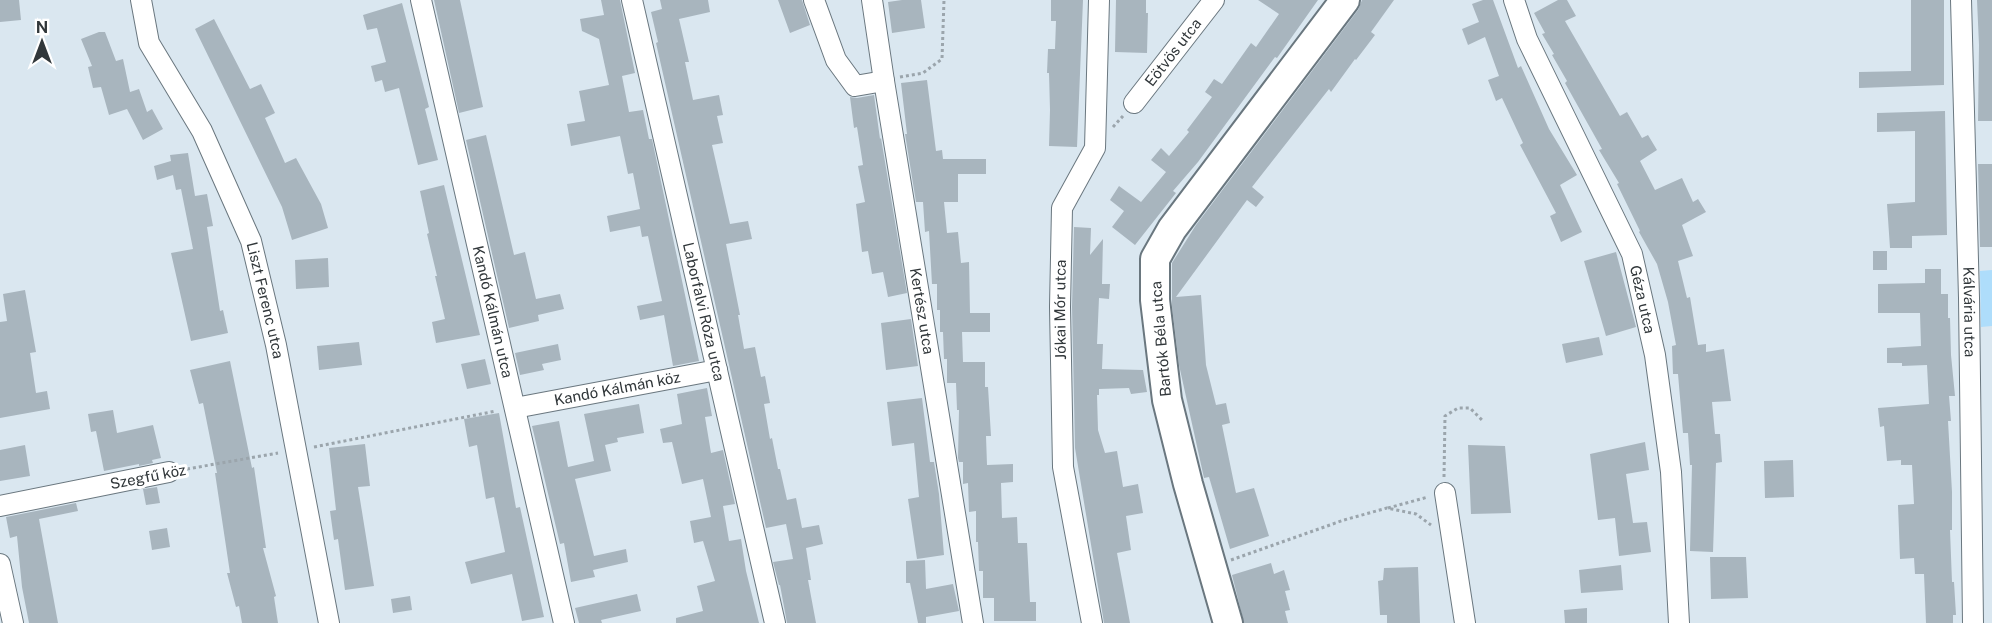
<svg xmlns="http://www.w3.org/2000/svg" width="1992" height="623" viewBox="0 0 1992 623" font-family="'Public Sans',sans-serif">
	<rect width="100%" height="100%" fill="#dae7f0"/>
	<path fill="#aeddfb" d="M1992 270V326L1981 327 1980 271Z"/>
	<path fill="#a8b5be" d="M0 0H19L21 20 0 22Z
		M434 0H460L483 107 459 113Z
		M601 0H620L635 73 622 76 629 112 643 110 649 139H652L699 361 673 366 664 315 640 320 637 306 662 301 648 236 642 237 640 226 610 232 607 216 640 209 633 173 628 174 620 136 571 146 567 124 585 121 579 91 609 85 599 39 582 31 580 19 604 15Z
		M660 0H708L710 12 679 19 689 62H685L693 100 719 95 723 115 717 116 723 143 712 145 730 224 748 221 752 239 726 244 740 315H738L744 349 755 347 761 377 765 376 770 403 764 404 770 439 772 438 778 469H780L787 500 796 498 802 528 819 525 823 544 806 548 811 580H808L816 623H787L780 585H779L773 562 793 559 786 524 766 528 656 43 658 42 651 12 662 9Z
		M778 0H802L810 25 790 33Z
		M902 0H921L925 28 892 33 888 2Z
		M1051 0H1083L1077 147 1049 146 1050 110 1049 73H1047L1048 49H1055L1056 21H1051Z
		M1116 0H1146V13H1148L1147 53 1115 52Z
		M1258 0H1318L1277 58 1275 57 1198 162 1173 191 1176 193 1135 245 1112 227 1124 211 1110 200 1119 186 1141 202 1166 172 1151 160 1161 148 1169 156 1189 132 1187 130 1212 97 1205 92 1214 79 1222 84 1251 43 1256 47 1279 14Z
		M1362 0H1394L1371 32 1375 35 1356 60 1355 59 1331 92 1329 89 1252 187 1264 197 1256 207 1247 200 1176 297 1201 295 1206 365 1216 405 1226 403 1230 423 1222 425 1236 493 1254 488 1269 536 1230 549 1209 477 1204 478 1179 365 1172 307V263L1196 225 1358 10Z
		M1483 0H1493L1518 68 1521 66 1549 129 1577 175 1560 185 1582 232 1561 242 1550 216 1556 213 1520 145 1523 143 1502 98 1496 101 1488 80 1499 76 1485 37 1468 45 1462 29 1479 22 1472 4Z
		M1558 0H1567L1576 16 1565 21 1620 116 1627 112 1642 138 1648 135 1657 150 1640 161 1655 190 1682 178 1693 202 1698 199 1706 212 1682 225 1693 256 1678 261 1687 298 1690 297 1698 345 1706 344V352L1724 349 1731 401 1712 402 1715 434H1720L1722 462 1716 463 1713 552 1690 551 1692 465H1690L1688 433H1683L1678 374H1673L1672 346 1676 345 1668 302 1657 264 1639 232 1640 231 1617 184 1619 183 1599 150 1602 149 1565 83 1567 81 1552 55 1554 54 1542 34 1545 33 1534 13Z
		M1911 0H1944V85L1859 88V72L1911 71Z
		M1977 0H1992V121H1978L1979 45Z
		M402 3 429 107 425 109 438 160 418 165 399 88 385 92 382 80 375 82 371 66 386 62 377 28 367 30 363 15Z
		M214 19 250 89 261 84 275 113 265 118 285 163 296 158 321 204 328 228 292 240 282 207 195 29Z
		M99 32H105L116 61 123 59 130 92 139 89 147 112 152 109 163 129 143 140 127 109 109 115 101 87 93 88 88 67 92 66 81 39Z
		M927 80 936 151 942 150 943 159H986V174H958V202H944L947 233 958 232 961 263 969 262 970 313H990V332H962L963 362H985V387H988L991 436H986L987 465 1013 464V482L1001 483 1002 518 1017 517 1018 543H1027L1030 602H1036V621H994V598H983V571H979L978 542H976V511L969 512 968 483 963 484V462H959L958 458 959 410H957L956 383H947V359H944L943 332H940V310H937V284H932L929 231 925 232 923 202H916L905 134H907L901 83Z
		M874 95 880 139 881 138 907 293 888 297 883 272 872 274 868 251 862 252 856 204 865 202 858 166 863 165 857 127 854 128 850 97 857 98Z
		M1945 111 1947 235 1912 236V248H1890L1887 204 1915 202V131L1877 132V113Z
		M486 135 514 255 525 252 536 299 560 294 564 309 538 315 539 321 509 328 466 140Z
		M188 153 195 196 207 194 213 226 207 227 220 311 223 310 228 333 191 341 171 253 193 249 181 189 176 190 173 175 157 180 154 166 171 161 170 155Z
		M1978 164H1992V247H1980Z
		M444 185 480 335 436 343 432 322 445 319 435 276H437L427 234 429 233 420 191Z
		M1074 227 1091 228 1090 255 1103 239 1102 284H1110L1109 299 1099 298 1097 344H1103L1102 369 1143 370 1147 392 1131 394 1129 388 1099 389V395H1097L1098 430 1105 453 1117 451 1123 487 1138 484 1143 513 1126 516 1131 550 1117 553 1130 623H1104L1075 448 1072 307Z
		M1873 251H1887V270H1873Z
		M1616 252 1636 327 1606 336 1584 261Z
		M328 258 329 287 296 289 295 260Z
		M1925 269H1941V294H1948V318H1950L1951 355 1955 396H1949L1951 421H1948L1952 492V530H1950L1952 582H1954L1956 615H1953V623H1926L1924 574H1915L1914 558 1900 559 1898 505 1914 504 1912 465H1901V460L1887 461 1884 426 1880 427 1878 408 1929 404 1927 365 1902 366V363H1887V348L1921 346 1920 313H1878V284L1925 283Z
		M25 290 36 352 30 353 36 393 47 391 50 409 0 418V322L7 321 3 294Z
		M911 319 918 366 886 370 881 323Z
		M1599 337 1603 355 1566 363 1562 344Z
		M359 342 362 365 319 370 317 346Z
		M558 344 561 360 542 364 544 370 520 375 515 353Z
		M485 359 491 384 467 389 461 364Z
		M230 361 252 468 254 467 266 548H263L276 596 274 597 278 623H242L239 606 236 607 227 573H230L215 473H217L203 403 199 404 190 370Z
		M707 388 712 416 705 417 711 453 723 450 735 504 723 506 729 541 741 539 746 571 759 623H676V618L703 611 697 586 715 581 703 541 694 543 690 521 711 517 703 479 682 484 672 442 663 443 660 429 682 424 677 394Z
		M922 398 930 462H934L939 494 944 555 917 559 908 499 919 497 914 443 892 446 887 402Z
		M639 404 644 433 617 438 618 442 605 445 611 471 575 479 594 556 626 549 628 562 593 570 595 577 571 582 564 543 560 544 532 426 559 421 568 467 594 461 584 414Z
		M113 410 117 433 153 425 161 458 152 460 153 463 139 466V464L104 471 96 431 91 432 88 414Z
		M499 413 516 508 520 507 544 617 522 621 512 574 471 584 465 562 505 552 494 497 486 499 477 445 469 447 464 419Z
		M1645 442 1649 470 1626 474 1633 523 1647 522 1651 552 1619 556 1615 518 1598 520 1590 454Z
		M365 444 370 486 358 487 374 586 345 590 338 539 334 540 330 511 336 510 329 448Z
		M25 445 30 476 0 481V450Z
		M1468 445 1505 446 1511 513 1471 514Z
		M1793 460 1794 497 1765 498 1764 461Z
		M157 487 160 503 146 505 143 489Z
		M76 503 78 511 39 519 58 623H29L22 587 17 536 10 538 6 517Z
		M167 528 170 547 152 550 149 531Z
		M1710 557H1746L1748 598 1711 599Z
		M925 560 926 589 953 584 959 611 926 617V623H918L910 583H906V561Z
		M1271 563 1274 574 1284 570 1290 590 1285 591 1290 610 1285 611 1288 623H1244L1232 575Z
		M1621 565 1623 590 1581 593 1579 570Z
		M1418 567 1420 623H1387V615H1380L1378 581 1383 580 1384 568Z
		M637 594 641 611 601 620 602 623H579L575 608Z
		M410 596 412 610 393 613 391 599Z
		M1587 608V623H1565L1564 610Z"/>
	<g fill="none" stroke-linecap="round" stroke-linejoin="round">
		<defs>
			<g id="street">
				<path id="s1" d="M141 0 149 43 202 131 251 241 276 345 329 623"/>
				<path id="s2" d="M421 0 564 623"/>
				<path id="s3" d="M632 0 775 623"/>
				<path d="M814 0 836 60 855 86 884 81"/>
				<path id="s4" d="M872 0 884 81 973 623"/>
				<path id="s5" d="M1514 0 1527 39 1632 254 1655 355 1671 472 1679 623"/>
				<path id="s6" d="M1961 0 1969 298 1973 623"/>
				<path id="s7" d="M1134 103 1214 0"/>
				<path id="s8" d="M515 408 717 370"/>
				<path d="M1445 493 1465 623"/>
				<path d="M0 506 169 472"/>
				<path d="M0 564 13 623"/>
				<path id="s9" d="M1092 623 1063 467 1060 307 1062 208 1095 148 1099 0"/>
			</g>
			<path id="secondary" d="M1228 623 1188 484 1167 400 1155 300V259L1172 229 1345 0"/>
		</defs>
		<use href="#street" stroke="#6a777f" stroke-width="22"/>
		<use href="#secondary" stroke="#6a777f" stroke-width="32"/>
		<path stroke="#9ba5ac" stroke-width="3" stroke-dasharray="3 3" stroke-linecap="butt" d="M900 77 923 73 942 59 944 0
			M1113 127 1123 116
			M314 447 496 411
			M187 469 278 453
			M1444 477 1445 416 1458 408H1470L1483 421
			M1388 508 1428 497
			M1231 560 1344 520 1387 508 1416 514 1431 525"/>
		<use href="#street" stroke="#fff" stroke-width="20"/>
		<use href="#secondary" stroke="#fff" stroke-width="28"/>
	</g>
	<g text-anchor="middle" stroke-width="6" stroke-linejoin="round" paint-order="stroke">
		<g font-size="15" fill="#31373a" stroke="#fff">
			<text dy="5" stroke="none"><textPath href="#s7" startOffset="64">Eötvös utca</textPath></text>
			<text dy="5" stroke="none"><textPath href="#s5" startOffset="327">Géza utca</textPath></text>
			<text dy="5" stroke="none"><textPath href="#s1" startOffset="328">Liszt Ferenc utca</textPath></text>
			<text dy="5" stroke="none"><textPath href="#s9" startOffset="316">Jókai Mór utca</textPath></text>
			<text dy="5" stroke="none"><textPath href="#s2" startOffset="320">Kandó Kálmán utca</textPath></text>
			<text dy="5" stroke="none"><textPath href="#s3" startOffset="320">Laborfalvi Róza utca</textPath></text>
			<text dy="5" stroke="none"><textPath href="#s6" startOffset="312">Kálvária utca</textPath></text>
			<text dy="5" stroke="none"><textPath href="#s4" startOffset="315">Kertész utca</textPath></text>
			<text transform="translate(1161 339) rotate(-95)" y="5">Bartók Béla utca</text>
			<text dy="5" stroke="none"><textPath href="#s8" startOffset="104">Kandó Kálmán köz</textPath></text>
			<text transform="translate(148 477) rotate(-11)" y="5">Szegfű köz</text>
		</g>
	</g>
	<g transform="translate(42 42)" stroke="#ffffff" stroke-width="4.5" paint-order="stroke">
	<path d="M0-4.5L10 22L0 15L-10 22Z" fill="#31373a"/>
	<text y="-9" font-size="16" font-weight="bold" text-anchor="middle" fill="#31373a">N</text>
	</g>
</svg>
